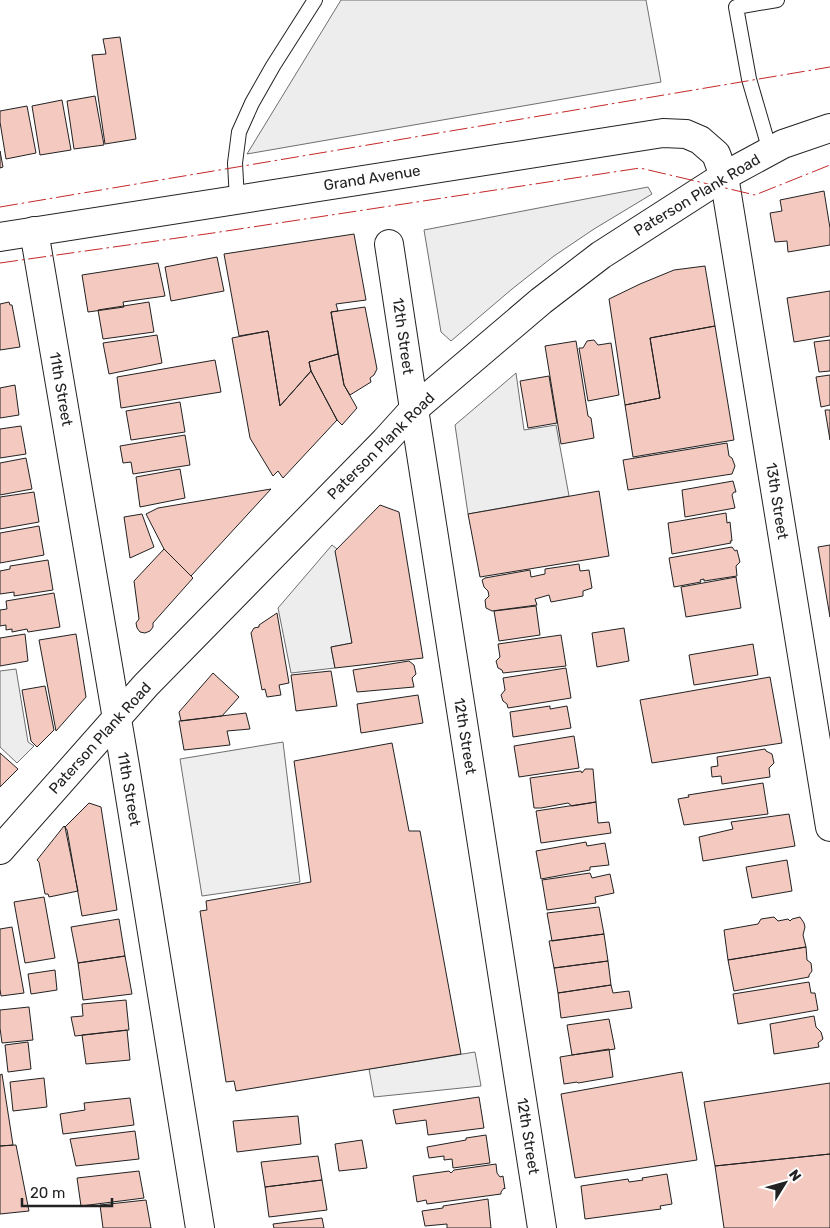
<svg xmlns="http://www.w3.org/2000/svg" width="830" height="1228" viewBox="0 0 830 1228" font-family="Rubik,sans-serif">
	<rect width="100%" height="100%" fill="#fff"/>
	<path fill="#eee" stroke="#6f6f6f" d="M283 742 300 882 202 896 180 759Z
		M475 1052 481 1086 374 1097 369 1069Z"/>
	<path fill="#ededed" stroke="#6f6f6f" d="M341 0H646L661 82 247 154Z
		M648 187 652 194 594 229 554 256 512 289 451 341 441 332 424 230Z
		M516 373 524 430 556 425 569 496 468 514 455 425Z
		M332 545 337 549 352 643 331 647 335 668 291 673 278 608Z
		M16 669 28 742 34 746 17 763 0 747V671Z"/>
	<path fill="#f3c9c0" stroke="#222" d="M120 37 136 139 105 144 92 55 106 54 103 39Z
		M95 96 104 145 74 149 67 101Z
		M62 100 71 150 40 155 32 106Z
		M27 106 36 153 6 159 0 122V111Z
		M0 151 3 167 0 168Z
		M824 191 830 228V245L788 252 787 241 775 242 770 213 782 211 780 200Z
		M354 234 366 300 336 304 338 311 331 312 338 354 309 362 311 371 280 406 268 331 239 336 224 254Z
		M217 257 224 291 171 301 165 267Z
		M158 263 165 296 123 302 124 307 88 312 82 275Z
		M705 266 715 326 650 338 660 398 625 405 609 299 640 284 674 270Z
		M830 291V336L794 342 787 298Z
		M9 302 10 305H12L20 347 0 350V304Z
		M149 302 154 332 103 339 98 310Z
		M365 307 377 369 374 375 370 378 371 382 350 395 344 385 331 312Z
		M715 326 734 440 633 457 625 405 660 398 650 338Z
		M268 331 280 406 311 371 337 420 283 478 278 471 273 476 250 438 232 338Z
		M157 335 162 363 109 374 103 343Z
		M594 340 598 345 611 343 619 395 588 401 579 348H583L587 341Z
		M830 340V371L819 372 814 342Z
		M576 341 588 416 591 418 594 438 561 444 545 346Z
		M338 354 344 385 357 408 342 425 337 420 311 371 309 362Z
		M215 360 221 392 121 408 117 377Z
		M830 375V405L821 407 816 377Z
		M549 376 557 423 528 428 520 381Z
		M15 385 19 415 0 418V388Z
		M180 402 185 432 131 440 126 411Z
		M825 410H830V440Z
		M21 426 26 454 0 458V429Z
		M185 435 190 465 133 474 131 462 123 463 120 446Z
		M727 443 729 456 732 458 735 466 732 474 628 490 623 460Z
		M26 458 32 489 0 495V463Z
		M180 469 185 498 140 507 136 477Z
		M733 481 736 492H734L732 495 735 508 685 517 682 490Z
		M271 489 191 576 164 549 146 514 158 508Z
		M599 491 609 556 480 577 468 514Z
		M34 492 39 522 0 529V497Z
		M380 505 399 512 423 658 335 668 331 647 352 643 335 551Z
		M726 513 727 523 730 522 732 541H730L731 543 672 554 668 523Z
		M142 514 154 547 130 558 124 517Z
		M39 526 44 555 0 563V533Z
		M830 545V617L818 547Z
		M732 547 735 551 737 550 740 562 736 566 737 576 704 581V579L700 580 701 582 674 587 669 558Z
		M164 549 193 578 153 623V627L150 631 145 633 140 632 137 628 136 623 139 619 134 581Z
		M48 560 53 590 14 596V592L0 594V571L10 569V566Z
		M579 564 580 571 589 570 592 588 583 591V596L551 602 549 595 535 599 537 605 492 611 486 608 485 600 489 596 488 591 484 587 482 580 485 578 530 570 531 577 545 574V569Z
		M736 577 741 608 686 617 681 587Z
		M54 593 60 627 28 632 27 629 12 632V629L6 630V625L0 626V610L7 609 6 601Z
		M536 606 540 635 499 641 494 611Z
		M277 613 289 683 279 685 281 695 267 697 265 689 262 690 251 633 254 628 259 627V625Z
		M624 628 629 661 597 667 592 633Z
		M25 634 28 661 0 666V638Z
		M76 634 86 697 56 731 39 640Z
		M561 635 566 666 503 673 502 670 498 668 496 661 500 657 498 644Z
		M753 644 758 675 694 685 689 655Z
		M409 661 414 665 416 674 412 678 414 687 357 692 353 670Z
		M566 668 571 698 508 708 507 704 503 701 501 695 505 690 503 678Z
		M331 671 337 706 296 711 291 675Z
		M213 673 239 697 222 716 181 721 179 712Z
		M770 677 782 743 652 763 640 700Z
		M45 686 54 730 37 747 31 741 22 690Z
		M418 695 423 723 361 733 357 704Z
		M550 706V709L567 706 571 728 513 737 510 712Z
		M246 713 250 729 227 731 230 745 184 750 179 721Z
		M574 736 579 768 519 777 514 746Z
		M392 743 409 831H420L461 1054 236 1091 234 1081 226 1082 200 911 207 910 206 901 311 882 294 761Z
		M765 749 766 751 772 754 774 763 769 768 770 777 722 784 721 776 712 777 711 767 718 766 717 757Z
		M0 753 18 769 0 787Z
		M585 769H593L596 802 572 806 568 803 541 808H534L530 778 581 771 582 773Z
		M763 783 768 814 684 825 678 799 689 797 688 795Z
		M596 802 598 823 609 822 611 833 541 843 536 811Z
		M89 803 101 807 117 910 82 916 67 830 65 827Z
		M789 814 795 846 703 861 699 837 733 829 731 822Z
		M64 826 65 827 78 891 49 897 48 894H45L39 862 37 860Z
		M586 842 587 846 605 843 609 865 590 867V870L541 879 536 851Z
		M787 860 792 891 752 898 746 867Z
		M590 873 592 878 610 874 614 893 595 897 596 903 547 910 542 880Z
		M44 897 55 958 25 963 14 902Z
		M599 907 604 934 552 941 547 913Z
		M774 917 778 921 788 919 790 921 792 919 800 917 804 923 805 927 803 935 806 947 728 960 724 930 758 924 761 919Z
		M119 919 125 956 78 963 71 927Z
		M12 927 24 993 1 996 0 989V929Z
		M604 934 608 961 554 968 549 941Z
		M806 947 807 960 811 963 812 971 809 975V977L734 991 728 960Z
		M125 956 132 994 83 1000 78 963Z
		M608 961 611 985 558 993 554 968Z
		M55 970 57 990 31 994 28 974Z
		M809 982 811 993H815L818 1010 738 1024 733 994Z
		M611 985 613 993 629 991 632 1008 561 1018 558 993Z
		M126 1000 129 1030 75 1036 71 1017 83 1016 82 1004Z
		M29 1007 33 1040 2 1043 0 1028V1010Z
		M814 1016 816 1027 821 1032 823 1039 818 1043 819 1047 774 1054 770 1024Z
		M609 1019 615 1049 572 1055 567 1025Z
		M127 1030 130 1060 86 1064 82 1035Z
		M28 1042 31 1069 8 1072 5 1045Z
		M609 1049 613 1077 578 1083 577 1082 564 1084 560 1057Z
		M682 1072 697 1160 575 1178 561 1094Z
		M2 1074 13 1145 0 1146V1075Z
		M44 1078 47 1107 13 1111 10 1082Z
		M830 1083V1154L715 1166 704 1102Z
		M479 1097 484 1128 428 1135 426 1120 396 1124 393 1110Z
		M130 1098 134 1125 63 1134 60 1114 85 1110 84 1103Z
		M298 1116 301 1144 237 1152 233 1121Z
		M135 1131 139 1159 76 1166 70 1139Z
		M486 1135 490 1163 453 1168 452 1159 444 1160V1156L429 1158 427 1147 466 1140V1138Z
		M362 1140 367 1168 339 1171 335 1144Z
		M16 1145 29 1211 0 1214V1146Z
		M830 1154V1228H724L715 1166Z
		M318 1156 322 1180 265 1187 261 1162Z
		M496 1164 497 1173 500 1177 503 1176 505 1189 504 1188 501 1192V1194L427 1204 426 1200 417 1202 413 1176 449 1171 451 1173 454 1170Z
		M139 1171 144 1198 81 1206 77 1178Z
		M667 1174 672 1204 660 1206 661 1209 585 1219 581 1186 628 1179 629 1182 643 1180 642 1178Z
		M322 1180 327 1210 269 1217 265 1187Z
		M488 1199 491 1228H447V1224L425 1226 422 1211 443 1208V1206Z
		M146 1200 151 1228H103L100 1205Z
		M322 1218 324 1228H274L273 1224Z"/>
	<g fill="none" stroke-linecap="round" stroke-linejoin="round">
		<defs>
			<path id="lane" d="M770 151 749 79 736 7 777 0
				M237 200 235 163 239 132 252 103 273 66 315 0"/>
			<path id="street" d="M724 176 830 827
				M34 231 125 766 200 1228
				M389 244 414 409 542 1228"/>
			<path id="secondary" d="M0 237 663 133 686 134 700 140 716 154 724 176
				M0 850 146 685 385 441 414 409 541 301 601 255 724 176 783 144 830 128"/>
		</defs>
		<use href="#lane" stroke="#222" stroke-width="16"/>
		<use href="#street" stroke="#222" stroke-width="30"/>
		<use href="#secondary" stroke="#222" stroke-width="30"/>
		<use href="#lane" stroke="#fff" stroke-width="14"/>
		<use href="#street" stroke="#fff" stroke-width="28"/>
		<use href="#secondary" stroke="#fff" stroke-width="28"/>
		<path stroke="#c62828" stroke-width="1" stroke-dasharray="18 4 2.5 4" stroke-linecap="butt" d="M0 207 830 67
			M0 263 213 233 640 168 755 195 830 165"/>
	</g>
	<g text-anchor="middle" stroke-width="4" stroke-linejoin="round" paint-order="stroke">
		<g font-size="15" fill="#222" stroke="#fff">
			<text transform="translate(372 178) rotate(-9)" y="5">Grand Avenue</text>
			<text transform="translate(697 195) rotate(-31)" y="5">Paterson Plank Road</text>
			<text transform="translate(403 336) rotate(82)" y="5">12th Street</text>
			<text transform="translate(61 389) rotate(80)" y="5">11th Street</text>
			<text transform="translate(381 446) rotate(-45)" y="5">Paterson Plank Road</text>
			<text transform="translate(777 501) rotate(81)" y="5">13th Street</text>
			<text transform="translate(465 736) rotate(81)" y="5">12th Street</text>
			<text transform="translate(100 738) rotate(-48)" y="5">Paterson Plank Road</text>
			<text transform="translate(129 789) rotate(80)" y="5">11th Street</text>
			<text transform="translate(528 1136) rotate(81)" y="5">12th Street</text>
		</g>
	</g>
	<g transform="translate(785 1183) rotate(53)" stroke="#ffffff" stroke-width="4" paint-order="stroke">
	<path d="M0-4L9 19L0 12L-9 19Z" fill="#222222"/>
	<text y="-8" font-size="14" font-weight="bold" text-anchor="middle" fill="#222222">N</text>
	</g>
	<path d="M22 1198v8h90v-8" fill="none" stroke="#222222" stroke-width="2.5"/>
	<text x="30" y="1198" font-size="15" fill="#222222" stroke="#ffffff" stroke-width="4" paint-order="stroke">20 m</text>
</svg>
